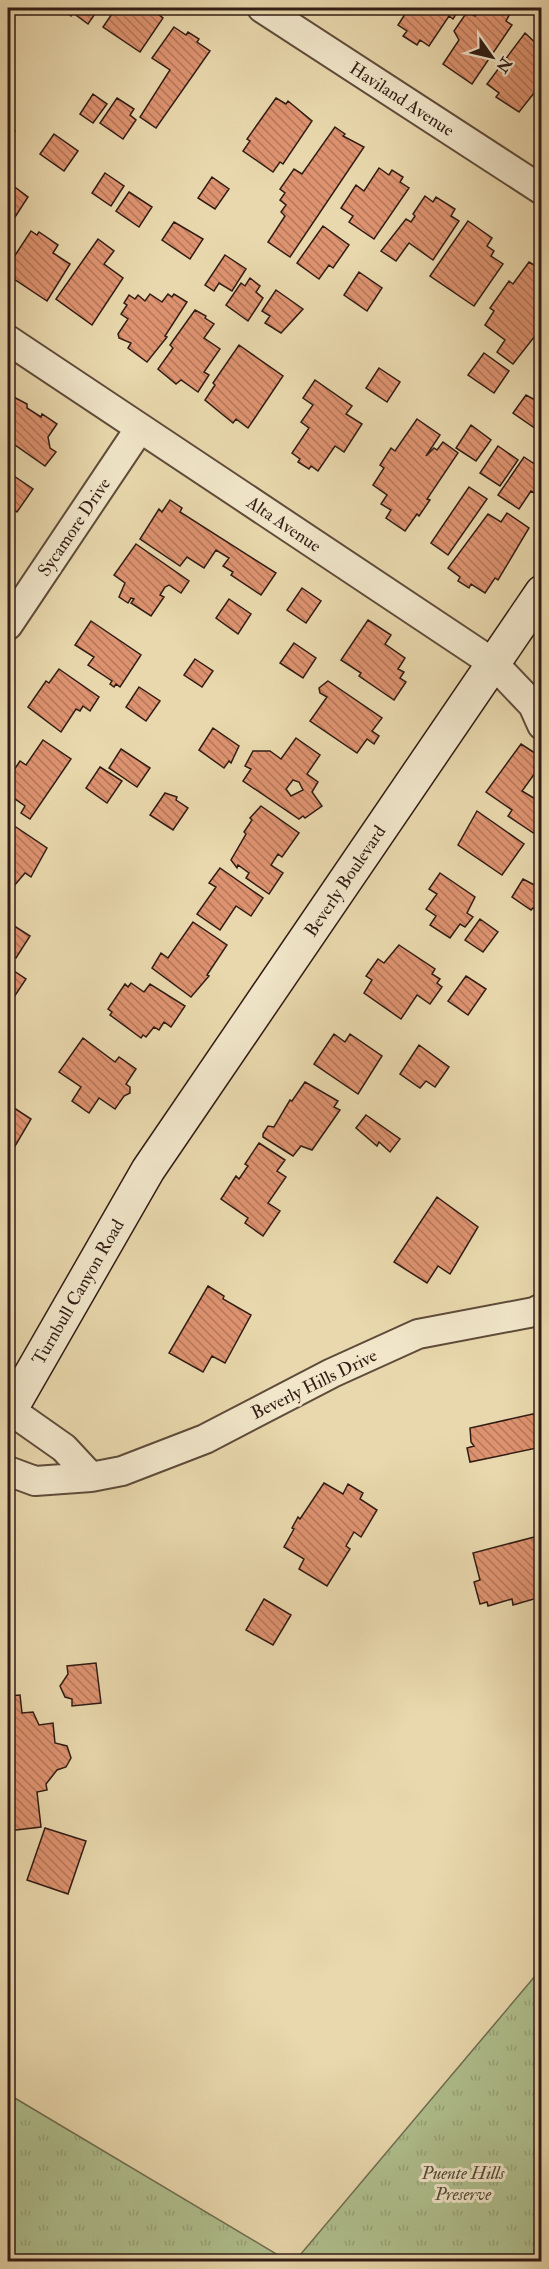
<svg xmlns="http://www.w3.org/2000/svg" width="549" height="2269" viewBox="0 0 549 2269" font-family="'IM FELL Double Pica',serif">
	<defs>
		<pattern id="grass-tufts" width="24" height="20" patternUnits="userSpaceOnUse" patternTransform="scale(1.5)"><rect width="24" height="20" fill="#b0c08f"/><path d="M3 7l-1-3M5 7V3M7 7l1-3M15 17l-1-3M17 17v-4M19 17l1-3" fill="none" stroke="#98a47a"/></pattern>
		<pattern id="building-back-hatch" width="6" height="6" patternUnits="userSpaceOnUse" patternTransform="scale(1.5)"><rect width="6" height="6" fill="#de9370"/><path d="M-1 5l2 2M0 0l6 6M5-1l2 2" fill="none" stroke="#b5775b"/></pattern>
	</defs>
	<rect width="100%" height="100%" fill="#e9d8ad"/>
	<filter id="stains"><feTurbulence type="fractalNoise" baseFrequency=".00333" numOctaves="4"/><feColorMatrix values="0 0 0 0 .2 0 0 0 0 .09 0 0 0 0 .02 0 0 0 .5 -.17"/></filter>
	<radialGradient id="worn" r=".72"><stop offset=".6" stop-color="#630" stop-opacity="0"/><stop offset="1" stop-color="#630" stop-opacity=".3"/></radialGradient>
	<path fill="url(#grass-tufts)" stroke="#706e52" stroke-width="1.5" d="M541 1969V2261H295Z
		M8 2094 288 2261H8Z"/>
	<path fill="url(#building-back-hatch)" stroke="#311c14" stroke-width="1.5" fill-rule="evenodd" d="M56 8H99L88 24 73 13 71 16 66 12 64 14Z
		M116 8H160L157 13 163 18 140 52 103 27Z
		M401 8H460L453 19 449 16 429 46 420 40 417 45 403 36 407 31 398 25 407 11Z
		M481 8H508L512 10 506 21 512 25 472 84 443 64 459 40 454 31 465 15 471 14 475 16Z
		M174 27 186 35 188 32 199 39 197 42 210 51 156 128 140 117 170 70 152 58Z
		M525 33 542 49V83L519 112 496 97 499 93 487 84Z
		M93 94 107 104 93 123 80 114Z
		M117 98 134 109 130 115 136 120 123 139 100 123Z
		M276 98 286 104 288 101 312 121 283 164 280 162 273 172 243 151 250 141 247 139Z
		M8 126 15 131 8 143Z
		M335 127 345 134 343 136 364 147 290 257 268 242 285 216 281 212 286 205 280 200 285 193 280 189 294 169 302 174Z
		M54 134 78 151 64 171 40 154Z
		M379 168 389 175 392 170 403 177 400 182 409 188 374 239 349 222 353 216 341 208 356 185 364 191Z
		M105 173 124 186 111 206 92 193Z
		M212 177 229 189 215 209 198 198Z
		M8 182 28 197 8 228Z
		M129 192 152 207 139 227 116 211Z
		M425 196 433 202 436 197 455 209 451 216 459 221 433 260 409 243 396 261 381 251 406 219 411 222 415 216 413 214Z
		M468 221 492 238 487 246 494 251 491 256 503 264 474 306 430 276Z
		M174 222 203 239 190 259 162 240Z
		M323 226 349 245 333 268 329 265 319 279 297 263Z
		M31 231 37 235 39 232 58 245 53 253 70 264 47 301 8 275V266Z
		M98 239 114 251 104 264 123 278 92 325 56 299Z
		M225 255 246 269 232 291 219 283 214 291 205 285Z
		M529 262 542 270V327L513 364 497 352 505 340 485 325 494 311 490 308 509 281 513 284Z
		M359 272 382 288 367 311 344 295Z
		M250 278 260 286 256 292 263 298 248 321 226 305 241 283 245 286Z
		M276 290 303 309 281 333 265 323 270 316 262 311Z
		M150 294 162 302 168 294 172 297 174 294 187 302 165 336 167 337 147 362 128 348 131 343 119 338 118 334 128 319 121 314 127 305 124 303 129 295 135 299 138 295 145 301Z
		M195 310 206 316 205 318 214 324 204 338 220 349 204 372 209 375 198 392 181 380 176 384 158 369 173 348 170 345Z
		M239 345 283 376 248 428 236 419 233 423 205 400 215 385 213 383Z
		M484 353 509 371 494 393 468 375Z
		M379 368 400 382 387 402 366 388Z
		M315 380 352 406 346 414 362 424 344 452 335 446 318 471 311 466 309 469 298 462 300 459 292 453 309 428 301 422 313 405 303 398Z
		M542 390V421L536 429 513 413 526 395 535 400Z
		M8 394 27 404V408L41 417 42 414 57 424 48 437 50 448 56 452 45 466 8 440Z
		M417 419 440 435 426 456 434 448 437 450 443 442 458 453 427 499 430 500 419 516 417 514 405 531 386 518 391 510 381 504 387 495 373 485 384 468 380 465 391 448 395 451Z
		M471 425 491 440 476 461 456 448Z
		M498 446 518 460 500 486 480 473Z
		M524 457 542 469 535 484 542 491 538 495 531 491 519 509 498 495Z
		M8 472 33 489 17 512 12 508 8 515Z
		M469 487 487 499 448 555 431 543Z
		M170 500 182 508 180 512 276 573 261 595 231 575 233 572 223 566 229 558 216 550 204 568 187 557 180 566 140 539 159 509 162 512Z
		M507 513 529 528 498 580 495 578 485 593 471 584 469 588 458 581 460 577 448 568 488 514 501 522Z
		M136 544 189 581 181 593 169 585 165 587 160 595 164 597 151 616 131 603 134 599 131 598 128 603 119 597 125 583 114 575Z
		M302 588 321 601 306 623 287 610Z
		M229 599 251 614 238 634 216 618Z
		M368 620 391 635 385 644 405 658 398 669 404 672 400 678 406 682 394 700 359 676 361 673 341 660Z
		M91 621 141 655 120 687 116 684 114 687 110 684 112 681 88 665 94 657 75 645Z
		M294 643 316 658 303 678 280 663Z
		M195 659 213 671 202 687 184 675Z
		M59 669 99 697 90 711 83 706 80 711 76 709 61 732 28 707 46 681 49 683Z
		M328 681 382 718 372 731 379 736 374 744 367 739 357 753 310 721 327 697 320 693 319 688Z
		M139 687 160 701 146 721 126 707Z
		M213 728 239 746 231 763 229 761 224 768 199 750Z
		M296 738 320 755 307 774 318 782 312 792 322 806 305 818 303 816 299 819 243 781 251 769 245 766 253 751H270L281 759ZM293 780 299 782 303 790 291 796 286 789Z
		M43 740 71 759 30 819 21 813 25 806 8 794V770L12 773 20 761 26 765Z
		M521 744 541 757 534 767 538 769 522 791 542 803V831L538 836 508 816 512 810 486 792Z
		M121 749 150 768 137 787 109 768Z
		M100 767 122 781 107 803 86 788Z
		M165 793 177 797 176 800 188 808 173 830 150 815Z
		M261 806 299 833 282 857 278 854 271 865 283 873 269 894 246 878 249 873 238 865 237 868 231 860 246 834 244 832 252 820 250 818Z
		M477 811 524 844 502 875 458 845Z
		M10 823 47 848 31 877 25 873 8 893V827Z
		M220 868 263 898 251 916 236 906 220 930 197 914 216 887 209 883Z
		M440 873 475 897 467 913 473 917 465 927 460 924 450 938 430 925 436 916 426 909 437 894 429 889Z
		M523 879 542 889V908L539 911 533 908 531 910 512 897Z
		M480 919 498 932 483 952 465 940Z
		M8 922 30 936 16 958 8 952Z
		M193 922 227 945 207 975 209 976 191 997 152 968 161 953 168 958Z
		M399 945 435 969 432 974 440 979 437 983 442 987 430 1004 417 995 401 1019 364 993 372 980 366 976 378 959 384 963Z
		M8 967 26 979 8 1006Z
		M466 976 486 989 468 1015 448 1001Z
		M131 983 144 992 150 984 185 1006 171 1027 164 1022 159 1030 154 1027 146 1037 143 1035 141 1038 110 1015 112 1012 108 1009 125 984 128 987Z
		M334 1034 345 1042 350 1034 382 1056 358 1094 314 1064Z
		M83 1038 115 1062 119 1057 136 1069 126 1084 130 1087V1093L124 1096 115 1109 99 1098 89 1113 72 1101 81 1087 59 1072Z
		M419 1045 449 1067 435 1087 426 1081 420 1088 400 1074Z
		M305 1082 338 1101 334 1107 340 1110 312 1150 301 1146 293 1156 263 1137V1134L268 1126 274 1127 290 1100 292 1101Z
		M8 1104 31 1119 8 1158Z
		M366 1115 400 1139 390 1152 379 1142 377 1146 356 1128Z
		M259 1143 285 1160 277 1171 286 1177 268 1203 280 1211 263 1236 245 1223 248 1218 221 1199 236 1176 239 1179 248 1166 245 1164Z
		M437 1197 478 1227 450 1274 438 1266 427 1283 394 1262Z
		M208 1286 224 1296 223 1299 251 1315 225 1363 212 1356 203 1372 169 1353Z
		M542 1412V1447L470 1462 467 1448 474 1446 471 1442 470 1428Z
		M324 1483 343 1494 348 1484 363 1493 360 1499 377 1510 361 1537 354 1532 346 1546 350 1549 327 1586 299 1569 304 1559 284 1547 294 1529 292 1528 298 1517 300 1519Z
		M542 1535 541 1597 513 1605 512 1599 488 1606 487 1602 480 1604 474 1582 480 1580 473 1553Z
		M264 1599 291 1615 273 1645 246 1630Z
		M96 1663 101 1703 72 1706V1699L65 1697 60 1686 68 1674 67 1666Z
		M20 1695 22 1713 33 1712 39 1725 53 1723 55 1743 67 1746 71 1758 66 1767 57 1770 46 1784 47 1790 37 1792 41 1827 8 1831V1696Z
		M45 1828 86 1841 68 1894 27 1880Z"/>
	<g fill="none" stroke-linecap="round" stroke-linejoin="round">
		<defs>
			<path id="street" d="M262 8 542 190
				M8 340 493 663 533 705 542 725
				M8 625 140 428
				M10 1410 64 1448 91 1477
				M8 1471 35 1481 91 1477 122 1471 205 1439 332 1373 418 1334 534 1312 542 1308"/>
			<path id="secondary" d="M8 1414 148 1170 542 592"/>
		</defs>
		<use href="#street" stroke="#5f4b3a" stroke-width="32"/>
		<use href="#secondary" stroke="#311c14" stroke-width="36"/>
		<use href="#street" stroke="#f1e6ca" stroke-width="28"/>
		<use href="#secondary" stroke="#f1e6ca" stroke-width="33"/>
	</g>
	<g text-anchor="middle" stroke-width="6" stroke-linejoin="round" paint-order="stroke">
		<g font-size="18" fill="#311c14" stroke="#f1e6ca">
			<text transform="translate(402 99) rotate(33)" y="6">Haviland Avenue</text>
			<text transform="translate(284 524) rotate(34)" y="6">Alta Avenue</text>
			<text transform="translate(74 527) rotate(-56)" y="6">Sycamore Drive</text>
			<text transform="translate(345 881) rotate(-56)" y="6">Beverly Boulevard</text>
			<text transform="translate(78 1292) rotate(-60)" y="6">Turnbull Canyon Road</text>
			<text transform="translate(314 1384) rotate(-26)" y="6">Beverly Hills Drive</text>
		</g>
		<g font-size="18" font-style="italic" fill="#574d39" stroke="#f1e6ca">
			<text x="463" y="2179">Puente Hills<tspan x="463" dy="21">Preserve</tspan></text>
		</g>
	</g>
	<rect width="549" height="2269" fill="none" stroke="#e9d8ad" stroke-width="30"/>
	<rect x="9" y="9" width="531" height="2251" fill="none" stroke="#311c14" stroke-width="3"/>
	<rect x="15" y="15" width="519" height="2239" fill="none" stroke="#311c14" stroke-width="1.5"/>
	<g transform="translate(492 57) rotate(124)" stroke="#f1e6ca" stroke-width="4.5" paint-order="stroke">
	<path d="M0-4.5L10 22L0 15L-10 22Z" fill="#311c14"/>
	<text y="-9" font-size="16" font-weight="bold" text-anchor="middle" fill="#311c14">N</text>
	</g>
	<rect width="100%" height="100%" filter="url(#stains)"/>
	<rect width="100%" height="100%" fill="url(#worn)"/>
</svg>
